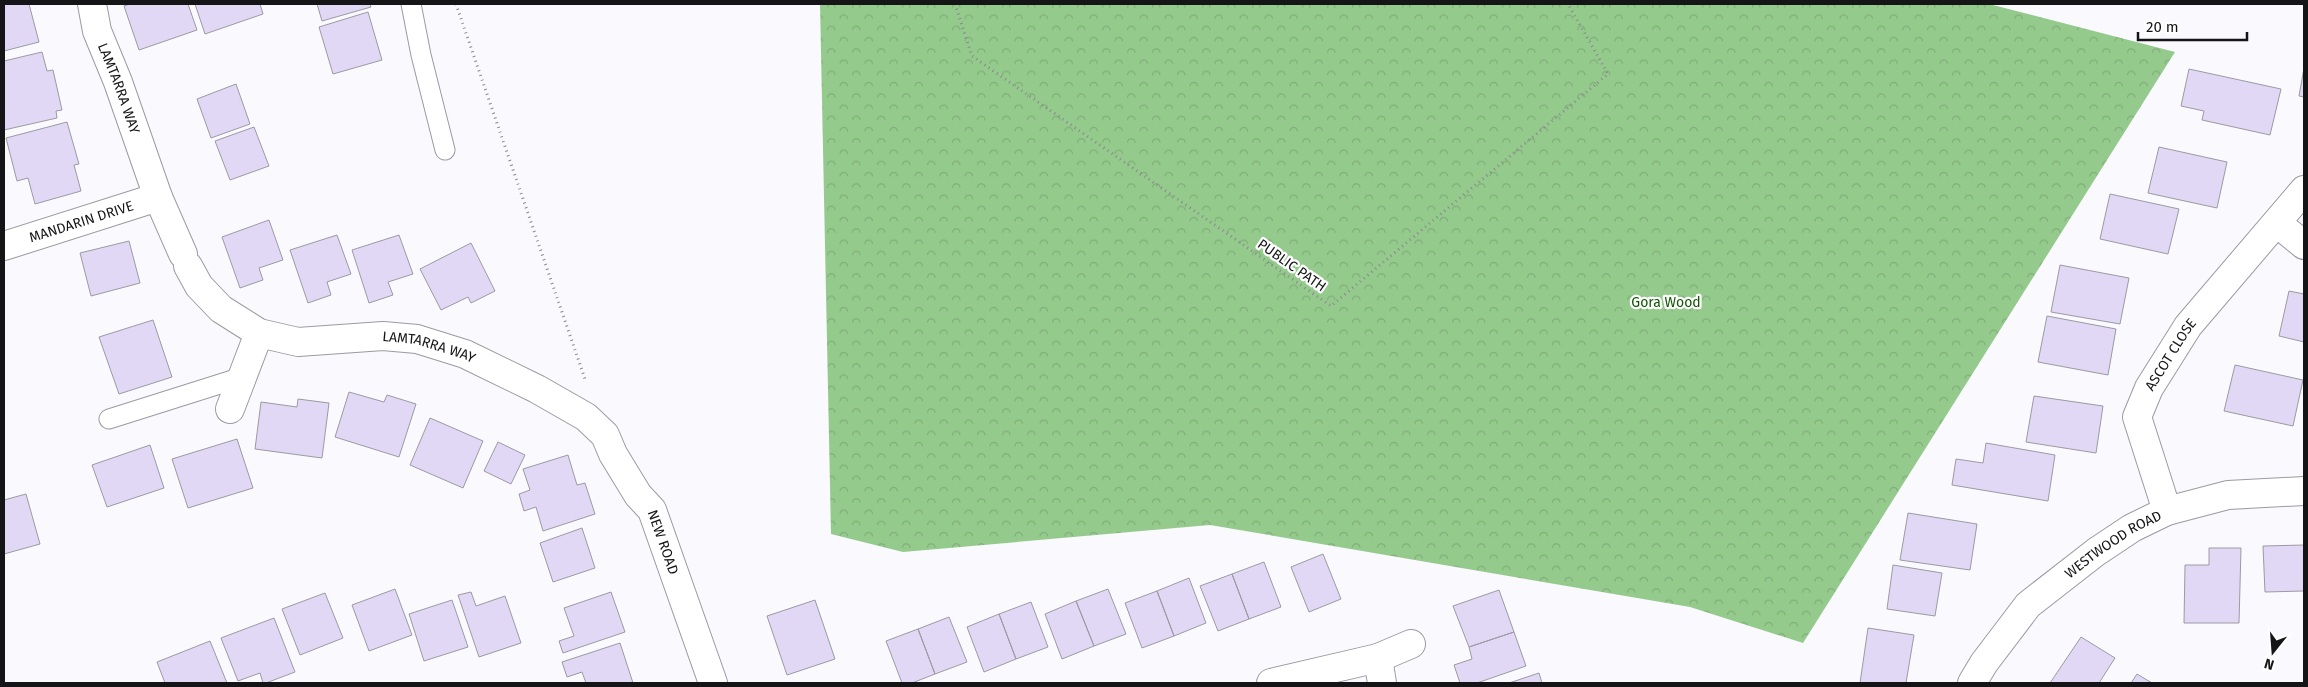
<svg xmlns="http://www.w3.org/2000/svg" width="2308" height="687" viewBox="0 0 2308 687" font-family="'Fira Sans',sans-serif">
	<defs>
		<pattern id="forest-crowns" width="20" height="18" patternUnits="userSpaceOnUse" patternTransform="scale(1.25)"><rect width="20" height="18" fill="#95ca8d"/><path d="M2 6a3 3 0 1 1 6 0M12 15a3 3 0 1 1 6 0" fill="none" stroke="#80ad79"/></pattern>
	</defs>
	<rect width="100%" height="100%" fill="#faf9fe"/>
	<path fill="url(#forest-crowns)" d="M820 4H1989L2175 52 1803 643 1690 607 1210 525 903 552 831 534Z"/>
	<path fill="#e0d8f5" stroke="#9c9aa2" d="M4 4H29L39 42 4 51Z
		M130 4H188L197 30 139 50 124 6Z
		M195 4H260L263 14 205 34Z
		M317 4H370L371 7 322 21Z
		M368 12 382 60 333 74 319 27Z
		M42 52 47 71 53 70 62 110 56 111 57 118 4 130V61Z
		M2304 68V97L2299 96Z
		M2189 69 2281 89 2270 135 2202 120 2204 111 2181 106Z
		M236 84 250 124 211 138 197 99Z
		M67 122 79 164 74 165 81 191 35 204 28 178 17 181 6 138Z
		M254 127 269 166 230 180 215 141Z
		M2159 147 2227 162 2217 208 2148 193Z
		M2110 194 2179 209 2168 254 2100 239Z
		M269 220 283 260 259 268 263 280 240 288 222 237Z
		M337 235 351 274 327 282 331 295 308 303 290 250Z
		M399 235 413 274 388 282 393 295 369 303 352 250Z
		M129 241 140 283 91 296 80 253Z
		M471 243 495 291 471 303 468 297 441 310 420 269Z
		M2060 265 2129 278 2120 324 2051 312Z
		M2289 291 2304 294V342L2279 336Z
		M2047 316 2116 329 2108 375 2038 362Z
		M153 320 172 377 119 394 99 337Z
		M2235 365 2303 380 2293 426 2224 411Z
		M349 392 384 402 387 395 416 404 399 457 335 437Z
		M2034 396 2103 406 2096 453 2026 442Z
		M298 399 329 403 322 458 255 449 261 402 297 407Z
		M430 418 483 441 463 488 410 465Z
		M237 439 253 488 188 508 172 459Z
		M498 442 525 455 511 484 484 471Z
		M1986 443 2055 455 2048 501 1952 485 1956 459 1983 463Z
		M150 445 164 488 107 507 92 465Z
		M568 455 577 485 585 483 595 514 543 531 536 507 524 511 519 494 530 490 523 469Z
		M26 494 40 544 4 554V500Z
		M1908 513 1977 524 1970 570 1900 560Z
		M582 528 595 568 553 582 540 543Z
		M2304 545V591L2265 592 2263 546Z
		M2209 548H2241L2239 623H2184L2185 565H2209Z
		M1323 554 1341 599 1309 612 1291 567Z
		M1264 562 1281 607 1249 619 1232 574Z
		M1893 565 1942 573 1935 616 1887 609Z
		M1232 574 1249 619 1218 631 1200 586Z
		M1189 578 1206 623 1174 636 1157 591Z
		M395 589 412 635 369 651 352 605Z
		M1108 589 1126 634 1094 646 1076 601Z
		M1499 590 1514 632 1469 647 1453 606Z
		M1157 591 1174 636 1142 648 1125 603Z
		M471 592 476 606 505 596 521 643 479 657 458 595Z
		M611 592 625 632 563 653 559 641 574 636 564 608Z
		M325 593 343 638 300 655 282 609Z
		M452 600 468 647 424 661 409 614Z
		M815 600 835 659 787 675 767 616Z
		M1076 601 1094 646 1062 659 1045 614Z
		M1031 602 1048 647 1016 659 999 614Z
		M999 614 1016 659 984 672 967 627Z
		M949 617 967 662 935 674 918 629Z
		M274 618 295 672 266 683H263L260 673 238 681 221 638Z
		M1868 628 1914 635 1906 683H1860Z
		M918 629 935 674 912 683H902L886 641Z
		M1514 632 1526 666 1477 683H1460L1454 665 1472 659 1469 647Z
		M2081 637 2115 658 2099 683H2050Z
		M210 641 227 683H165L157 662Z
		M620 643 633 683H586L582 672 567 677 562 662Z
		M1539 673 1542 683H1509Z
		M2137 674 2152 683H2131Z"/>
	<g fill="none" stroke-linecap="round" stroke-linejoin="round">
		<defs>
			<path id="service" d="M411 4 421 55 445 150
				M109 419 242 377"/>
			<g id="minor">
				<path id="s1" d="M92 4 97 31 118 82 158 197 183 254"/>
				<path d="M2277 223 2304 245"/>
				<path id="s2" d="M4 246 158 197"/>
				<path id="s3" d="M188 266 199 286 221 309 259 333 298 342 383 336 417 339 465 354 537 389 586 417 605 435 613 454 638 495 652 510 713 683"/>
				<path d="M230 409 259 333"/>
				<path id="s4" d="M2167 511 2137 417 2149 388 2188 326 2304 190"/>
				<path d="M1378 658 1411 644"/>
				<path d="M1271 683 1378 658 1382 683"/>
				<path id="s5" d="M1972 683 1984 663 2028 605 2096 552 2132 528 2167 511 2228 495 2304 491"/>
			</g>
		</defs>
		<use href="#service" stroke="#9c9aa2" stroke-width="21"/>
		<use href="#minor" stroke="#9c9aa2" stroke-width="30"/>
		<path stroke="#8a898d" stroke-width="3" stroke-dasharray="1 4" stroke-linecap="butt" d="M456 4 585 379
			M955 4 972 56 1331 306 1608 74 1568 4
			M1934 4H1943"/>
		<use href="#service" stroke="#fff" stroke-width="19"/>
		<use href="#minor" stroke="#fff" stroke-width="28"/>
	</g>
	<g text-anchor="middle" stroke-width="4.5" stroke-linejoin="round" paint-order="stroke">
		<g font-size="14" fill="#151417" stroke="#fff">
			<text dy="5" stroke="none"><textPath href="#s1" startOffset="89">LAMTARRA WAY</textPath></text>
			<text dy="5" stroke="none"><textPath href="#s2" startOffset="81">MANDARIN DRIVE</textPath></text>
			<text transform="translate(1292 265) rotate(35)" y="5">PUBLIC PATH</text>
			<text dy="5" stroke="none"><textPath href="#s3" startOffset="272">LAMTARRA WAY</textPath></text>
			<text dy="5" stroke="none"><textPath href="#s4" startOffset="170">ASCOT CLOSE</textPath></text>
			<text dy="5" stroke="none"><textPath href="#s3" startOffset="595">NEW ROAD</textPath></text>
			<text dy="5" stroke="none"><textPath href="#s5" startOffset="201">WESTWOOD ROAD</textPath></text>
		</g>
		<g font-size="14" fill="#0f5700" stroke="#fff">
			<text x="1666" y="307">Gora Wood</text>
		</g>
	</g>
	<rect width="2308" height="687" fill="none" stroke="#151417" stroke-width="10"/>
	<g transform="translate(2273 652) rotate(197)" stroke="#ffffff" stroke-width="4" paint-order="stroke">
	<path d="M0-4L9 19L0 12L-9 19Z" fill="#151417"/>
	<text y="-8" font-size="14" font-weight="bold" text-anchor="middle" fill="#151417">N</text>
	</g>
	<path d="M2138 32v8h109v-8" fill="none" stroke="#151417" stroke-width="2.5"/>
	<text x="2146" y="32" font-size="15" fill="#151417" stroke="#ffffff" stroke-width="4" paint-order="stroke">20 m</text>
</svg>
